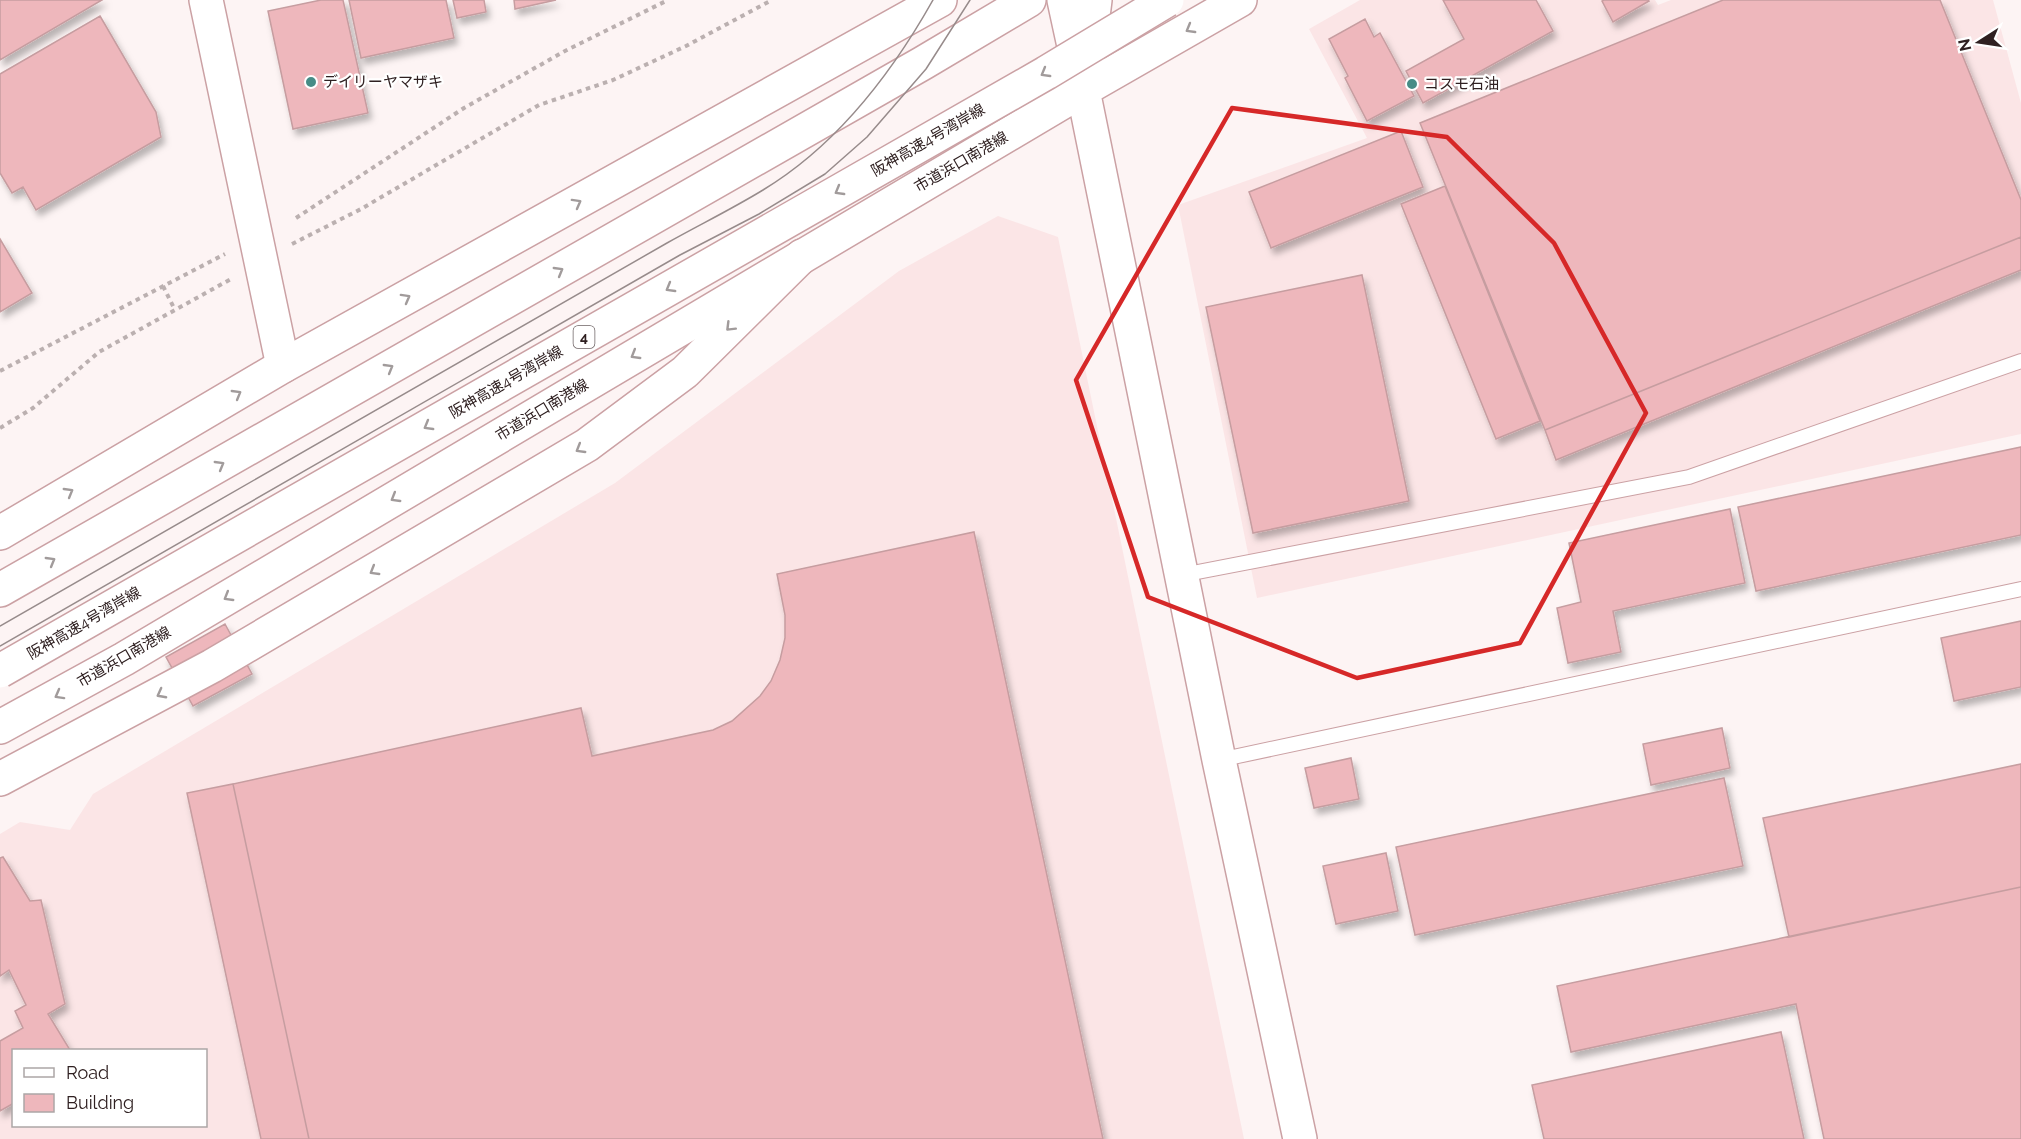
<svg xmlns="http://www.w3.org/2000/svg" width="2021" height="1139" viewBox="0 0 2021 1139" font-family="Raleway,'Noto Sans JP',sans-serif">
	<defs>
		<filter id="shadow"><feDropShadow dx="3.5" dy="6" stdDeviation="3" flood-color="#0004"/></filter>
	</defs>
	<rect width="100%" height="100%" fill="#fdf4f4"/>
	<path fill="#fbe5e6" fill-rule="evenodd" d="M1360 0H1655L1658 5 1671 0H1993L2021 103V434L1257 598 1178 205 1367 138 1309 29Z
		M998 216 1058 237 1244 1139H0V834L20 822 70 830 93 794 615 483 899 271ZM14 1050H206V1126H14Z"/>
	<path fill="#eeb7bc" stroke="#c69da0" stroke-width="1.5" filter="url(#shadow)" d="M0 0H102L0 60Z
		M321 0H343L368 113 293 129 268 11Z
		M349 0H446L454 38 361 58Z
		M453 0H484L486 12 457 18Z
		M514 0H556L515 9Z
		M1443 0H1536L1553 31 1423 103 1406 71 1464 39Z
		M1604 0H1648L1649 1 1613 22 1602 1Z
		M1723 0H1940L2021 200V237L1545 430 1420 123Z
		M100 16 156 112 161 137 36 210 23 187 12 193 0 173V74Z
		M1365 19 1374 37 1380 33 1414 96 1367 121 1345 78 1348 76 1329 39Z
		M1401 131 1423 187 1271 248 1249 192Z
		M1445 186 1540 421 1496 439 1401 204Z
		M2021 237V270L1556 460 1545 430Z
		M0 239 32 293 0 312Z
		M1362 275 1409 501 1253 533 1206 307Z
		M2021 447V535L1756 591 1738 507Z
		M1730 509 1745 583 1613 611 1621 652 1568 663 1557 608 1581 602 1569 543Z
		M974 532 1103 1139H309L233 784 581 708 592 756 713 730 732 721 760 696 771 681 780 660 785 638V615L777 574Z
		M2021 621V687L1954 701 1941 638Z
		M225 624 252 674 193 706 166 657Z
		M1722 728 1730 768 1651 785 1643 744Z
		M1351 758 1359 799 1314 808 1305 768Z
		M2021 764V887L1789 937 1763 818Z
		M1724 778 1743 866 1415 935 1396 847Z
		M233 784 309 1139H261L187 793Z
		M1386 853 1398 911 1336 924 1323 866Z
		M3 857 30 901 41 900 65 1004 48 1014 70 1050H14V1103L0 1111V1041L23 1028 15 1011 26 1005 9 970 0 976V858Z
		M2021 887V1139H1824L1796 1004 1571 1052 1557 986Z
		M1781 1032 1804 1139H1544L1532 1085Z"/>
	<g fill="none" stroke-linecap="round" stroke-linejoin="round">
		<defs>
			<path id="service" d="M1182 575 1689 477 2021 361
				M1219 760 2021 589"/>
			<path id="tertiary" d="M206 0 283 366
				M1240 0 1083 90 1219 760 1300 1139"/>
			<path id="primary" d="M1064 0 1082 83
				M1087 65 1095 0
				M0 533 283 366 940 0
				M0 727 124 659 1083 90"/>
			<path id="motorway" d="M0 590 923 63 1029 0
				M0 779 212 666 587 445 685 372 802 256"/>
		</defs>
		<use href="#service" stroke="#cba1a4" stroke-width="16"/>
		<use href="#tertiary" stroke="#cba1a4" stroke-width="36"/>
		<use href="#primary" stroke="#cba1a4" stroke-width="36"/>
		<use href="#motorway" stroke="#cba1a4" stroke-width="36"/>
		<path stroke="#bbb0b0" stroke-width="4" stroke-dasharray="4.5 4.5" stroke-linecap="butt" d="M296 218 464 108 565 51 668 0
			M292 244 361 209 539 105 613 80 686 46 772 0
			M163 286 175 310
			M0 371 225 254
			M0 428 33 408 99 352 231 279"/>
		<use href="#service" stroke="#fff" stroke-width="14"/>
		<use href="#tertiary" stroke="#fff" stroke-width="33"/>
		<use href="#primary" stroke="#fff" stroke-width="33"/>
		<use href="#motorway" stroke="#fff" stroke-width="33"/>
		<path stroke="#978b8b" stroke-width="1.5" d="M0 626 667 243C699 225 732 209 763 190 836 146 892 73 933 0
			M0 646 680 255 759 214 825 174 867 137 926 69 970 0"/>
		<defs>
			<path id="motorway-bridge" d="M0 671 1046 73 1167 0"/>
		</defs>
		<use href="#motorway-bridge" stroke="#cba1a4" stroke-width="36" stroke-linecap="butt"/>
		<use href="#motorway-bridge" stroke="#fff" stroke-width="33"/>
	</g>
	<defs><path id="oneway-chevron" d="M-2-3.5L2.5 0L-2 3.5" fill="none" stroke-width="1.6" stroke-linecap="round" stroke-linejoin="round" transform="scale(1.5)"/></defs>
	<g stroke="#a19b9b">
		<use href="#oneway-chevron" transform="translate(1190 29) rotate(150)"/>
		<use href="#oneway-chevron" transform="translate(1045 73) rotate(150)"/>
		<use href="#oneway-chevron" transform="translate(839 191) rotate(150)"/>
		<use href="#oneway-chevron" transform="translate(577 203) rotate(-29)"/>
		<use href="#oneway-chevron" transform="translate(559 271) rotate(-30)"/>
		<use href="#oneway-chevron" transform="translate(670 288) rotate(150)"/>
		<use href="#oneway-chevron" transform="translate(406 298) rotate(-29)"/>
		<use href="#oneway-chevron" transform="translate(730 327) rotate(135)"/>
		<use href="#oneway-chevron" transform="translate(635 355) rotate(149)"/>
		<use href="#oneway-chevron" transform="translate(389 368) rotate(-30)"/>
		<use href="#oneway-chevron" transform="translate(237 394) rotate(-30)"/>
		<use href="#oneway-chevron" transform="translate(428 426) rotate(150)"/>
		<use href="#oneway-chevron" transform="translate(580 449) rotate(149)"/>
		<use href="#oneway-chevron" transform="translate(220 465) rotate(-30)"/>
		<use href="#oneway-chevron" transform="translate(69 492) rotate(-30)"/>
		<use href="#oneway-chevron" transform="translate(395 498) rotate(149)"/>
		<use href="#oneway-chevron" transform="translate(51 561) rotate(-30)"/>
		<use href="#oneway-chevron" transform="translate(374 571) rotate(149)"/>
		<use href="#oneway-chevron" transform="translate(228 597) rotate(149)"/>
		<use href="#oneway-chevron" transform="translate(161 694) rotate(152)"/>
		<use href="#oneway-chevron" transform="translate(59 695) rotate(151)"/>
	</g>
	<path fill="none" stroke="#d62828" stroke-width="4.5" stroke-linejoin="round" d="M1232 108 1447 137 1554 243 1646 413 1520 643 1357 678 1148 597 1076 380Z"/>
	<g fill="#468c86" stroke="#fff" stroke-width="2">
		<circle cx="311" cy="82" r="6"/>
		<circle cx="1412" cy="84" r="6"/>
	</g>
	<g text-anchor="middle" stroke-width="4.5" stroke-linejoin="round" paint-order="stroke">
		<rect fill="#fff" stroke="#6d6364" stroke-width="1.5" x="573.5" y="326" width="21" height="22" rx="4.5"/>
		<g font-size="14" font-weight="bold" fill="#2f2021">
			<text x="584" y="342">4</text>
		</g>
		<g font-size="15" fill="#2f2021" stroke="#fff" text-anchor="start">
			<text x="323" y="87">デイリーヤマザキ</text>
			<text x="1424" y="89">コスモ石油</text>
		</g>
		<g font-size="15" fill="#2f2021" stroke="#fff">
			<text transform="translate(928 140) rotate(-30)" y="5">阪神高速4号湾岸線</text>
			<text transform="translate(961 162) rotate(-30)" y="5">市道浜口南港線</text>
			<text transform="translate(506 382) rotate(-30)" y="5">阪神高速4号湾岸線</text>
			<text transform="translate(542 410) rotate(-31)" y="5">市道浜口南港線</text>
			<text transform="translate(84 623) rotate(-30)" y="5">阪神高速4号湾岸線</text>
			<text transform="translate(124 657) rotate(-30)" y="5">市道浜口南港線</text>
		</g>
	</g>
	<rect x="12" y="1049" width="195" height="78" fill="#ffffff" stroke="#aca6a6" stroke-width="1.5"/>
	<rect x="24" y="1068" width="30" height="9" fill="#ffffff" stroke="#aca6a6" stroke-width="1.5"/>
	<text x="66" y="1079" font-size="18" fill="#2f2021">Road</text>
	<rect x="24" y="1094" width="30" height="18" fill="#eeb7bc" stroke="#aca6a6" stroke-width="1.5"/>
	<text x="66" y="1109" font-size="18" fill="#2f2021">Building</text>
	<g transform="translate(1979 42) rotate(258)" stroke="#ffffff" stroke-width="4.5" paint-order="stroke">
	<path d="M0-4.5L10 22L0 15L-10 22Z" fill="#2f2021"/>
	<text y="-9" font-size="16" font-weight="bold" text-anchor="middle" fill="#2f2021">N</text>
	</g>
</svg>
